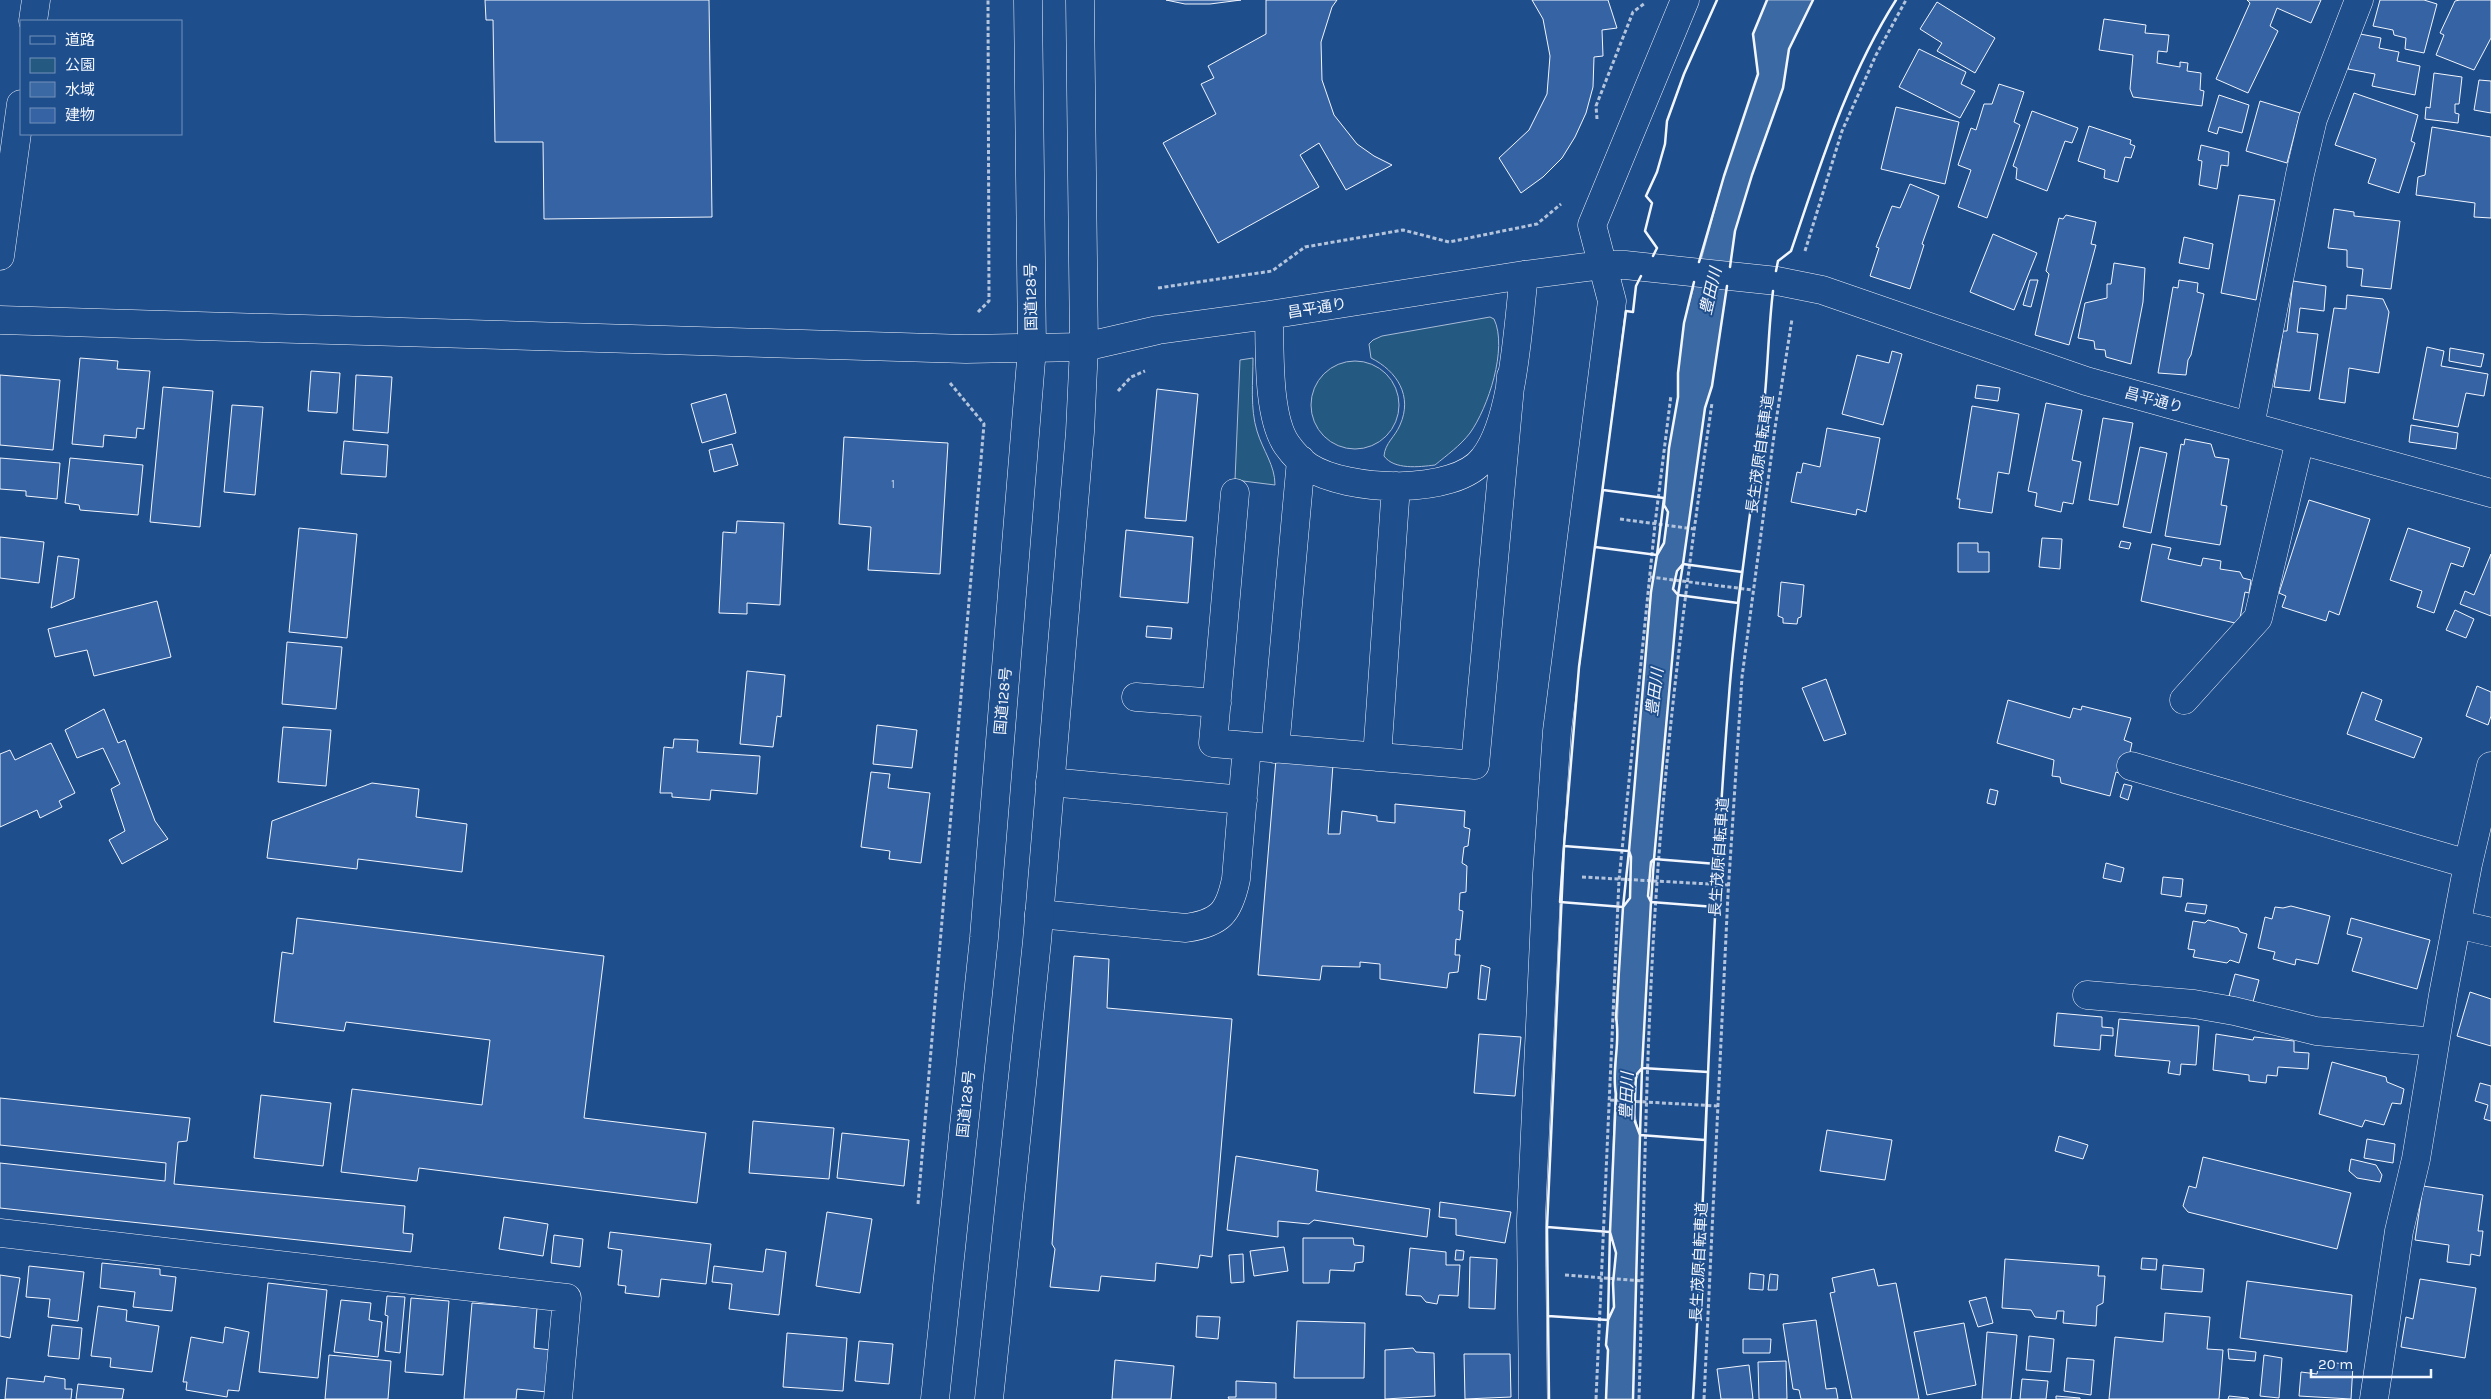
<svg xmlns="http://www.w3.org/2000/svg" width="2491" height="1399" viewBox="0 0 2491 1399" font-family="Karla,'Noto Sans JP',sans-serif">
	<rect width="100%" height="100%" fill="#1f4e8c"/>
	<path fill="#245a82" stroke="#a8bbd7" d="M1490 317 1494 319C1508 348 1488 408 1470 433 1460 446 1447 455 1435 465 1419 467 1394 470 1384 456 1385 443 1395 437 1400 425 1413 396 1397 371 1371 358L1369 344 1373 340 1382 336Z
		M1253 358C1253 381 1250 409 1257 431 1263 451 1275 465 1275 485L1235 480 1240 360Z
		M1311 405a44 44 0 1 1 88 0a44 44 0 1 1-88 0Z"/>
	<path fill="#3b69a3" stroke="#a8bbd7" d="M1767 0H1813L1789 49 1783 88 1752 175 1735 231 1712 386 1705 408 1683 564 1676 573 1673 589 1678 595 1654 859 1651 862 1648 896 1651 902 1642 1068C1630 1085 1633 1116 1640 1135L1633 1399H1606L1608 1350 1606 1345 1608 1320 1614 1307 1613 1283 1616 1253 1610 1232 1620 952 1623 907 1630 898 1631 857 1629 851 1651 592 1657 555 1664 543 1668 512 1664 505 1669 448 1678 397V373L1684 323 1724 176 1758 74 1753 34Z"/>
	<path fill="#3563a3" stroke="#f2f6ff" d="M485 0H709L712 217 544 219 543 142H495L493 20H486Z
		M1166 0H1241L1210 4H1185Z
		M1266 0H1337L1332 7 1321 42 1322 80 1334 115 1357 144 1374 156 1392 165 1346 190 1319 143 1300 155 1319 187 1218 243 1163 143 1216 114 1201 84 1214 78 1208 66 1266 34Z
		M1532 0H1608L1617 28 1602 30 1603 56 1594 57 1593 87 1586 113 1575 137 1562 158 1543 177 1521 193 1499 158 1529 130 1547 94 1550 56 1543 19Z
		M2247 0H2321L2311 23 2277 8 2270 26 2278 31 2248 93 2216 79 2250 3Z
		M2380 0H2424L2437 4 2424 53 2405 49 2406 38 2394 35 2393 30 2373 26Z
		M2460 0H2491V38L2474 70 2436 55 2444 35 2440 33 2455 1Z
		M1937 2 1995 38 1975 73 1937 51 1942 43 1920 29Z
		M2104 19 2146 25 2145 33 2169 35 2167 52 2158 51 2157 63 2180 67V62L2188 63 2187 71 2201 73 2200 90 2204 91 2202 106 2133 97 2130 89 2133 55 2099 50Z
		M2355 33 2381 38 2379 48 2399 52 2397 61 2420 66 2415 95 2372 86 2375 74 2348 69Z
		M1919 49 1966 72 1961 84 1975 91 1960 118 1899 87Z
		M2434 73 2462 77 2459 104H2455V113L2459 114 2458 123 2425 119 2426 107 2430 108Z
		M2479 80 2491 81V113L2474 110Z
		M1999 84 2024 92 2014 122 2020 125 1987 218 1958 207 1971 170 1958 165 1971 128 1976 130 1984 104H1992Z
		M2354 93 2418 115 2411 141 2415 143 2399 193 2368 183 2376 159 2335 145Z
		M2219 95 2249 105 2242 133 2219 127 2217 134 2208 131Z
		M2260 101 2300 113 2287 163 2246 151Z
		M1896 107 1959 122 1945 184 1881 169Z
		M2032 111 2078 128 2072 143 2065 141 2047 191 2016 179 2017 168 2013 166Z
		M2089 126 2131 140 2130 144 2135 146 2131 158 2125 157 2118 182 2104 178 2105 170 2078 161Z
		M2432 127 2491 137V218L2474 217 2475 203 2416 195 2418 177 2425 175Z
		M2201 145 2229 152 2228 166 2221 165 2217 189 2199 185 2202 161 2198 160Z
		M1910 184 1939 196 1922 244 1924 245 1910 289 1870 276 1879 248 1876 247 1892 206 1900 208Z
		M2239 195 2275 200 2256 300 2221 293Z
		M2334 209 2354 212V216L2400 221 2391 289 2361 286 2363 269 2347 267V250L2328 248Z
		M2066 215 2096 222 2091 244 2096 245 2069 345 2035 335 2049 274 2046 271 2059 218 2063 219Z
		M1993 234 2037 253 2014 310 1970 292Z
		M2184 237 2213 244 2209 269 2179 263Z
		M2114 263 2145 268 2143 302 2131 364 2106 357 2105 350 2095 349 2094 341 2078 338 2085 303 2107 298V284H2111Z
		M2030 280H2038L2031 307 2023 305Z
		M2179 280 2198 283 2197 292 2204 294 2191 355 2188 360 2186 375 2158 373 2173 287 2178 288Z
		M2293 281 2326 286 2324 311 2300 308 2297 332 2318 334 2310 391 2274 387 2283 331H2287Z
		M2347 295 2383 299 2389 312 2379 373 2349 368 2345 403 2319 399 2334 308 2346 309Z
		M2427 347 2444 351 2441 366 2488 374 2484 396 2466 393 2458 427 2413 419Z
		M2450 348 2484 354 2481 367 2449 361Z
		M1892 351 1902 354 1883 425 1842 414 1857 355 1889 363Z
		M80 358 118 361 117 369 150 371 144 429 137 428 136 438 104 435 103 447 72 444Z
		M311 371 340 373 337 413 308 411Z
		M0 375 60 380 53 450 0 445Z
		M356 375 392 377 388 433 353 430Z
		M1977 385 2000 388 1998 401 1975 398Z
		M163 387 213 391 200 527 150 522Z
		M1157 389 1198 394 1186 521 1145 518Z
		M726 394 736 433 702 443 691 404Z
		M2046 403 2082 410 2072 460 2081 462 2073 504 2063 502 2061 512 2035 506 2037 493 2028 491Z
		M232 405 263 407 255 495 224 492Z
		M1972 406 2019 414 2009 474 1998 472 1992 513 1959 508 1960 499H1957Z
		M2103 418 2133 423 2118 505 2089 500Z
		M2411 425 2458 433 2456 449 2409 442Z
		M1827 428 1880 438 1866 512 1857 509 1856 515 1791 502 1797 472 1801 473 1803 463 1820 467Z
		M844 437 948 443 940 574 868 570 871 527 839 524Z
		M2185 439 2211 444 2215 457 2229 459 2221 505 2227 506 2220 545 2165 536 2181 444 2184 445Z
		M344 441 388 445 386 477 341 474Z
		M732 444 738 465 714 472 709 450Z
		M2140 447 2167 453 2151 533 2123 527Z
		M0 458 60 463 57 499 26 496V491L0 489Z
		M70 458 143 465 138 515 80 510 79 505 65 503Z
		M2309 500 2370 519 2339 615 2329 611 2326 621 2282 607 2286 596 2279 593Z
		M737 521 784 523 780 605 747 603V614L719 613 723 532 736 533Z
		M299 528 357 534 347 638 289 632Z
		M2408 528 2470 548 2463 567 2451 563 2434 613 2417 607 2422 591 2390 580Z
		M1126 530 1193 537 1188 603 1120 597Z
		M0 537 44 542 39 583 0 578Z
		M2042 538 2062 539 2060 569 2039 567Z
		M2121 541 2131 543 2129 549 2119 547Z
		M1958 543H1978V552H1989V572H1958Z
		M2152 544 2171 548 2168 559 2201 566 2203 558 2221 561 2220 569 2240 572 2243 578 2251 580 2249 593 2245 592 2240 618 2235 623 2141 601Z
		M2491 554V616L2460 604 2465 591 2474 595Z
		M58 556 79 559 74 598 51 608Z
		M1781 582 1804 585 1801 617 1798 618 1797 624 1783 623V618L1778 616Z
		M157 601 171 657 94 676 87 650 55 657 48 629Z
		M2455 610 2474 619 2466 638 2446 630Z
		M1147 626 1172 628 1171 639 1146 637Z
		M287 642 342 647 336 709 282 704Z
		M747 671 785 675 781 717 777 716 773 747 740 744Z
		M1826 679 1846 734 1824 741 1802 688Z
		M2477 686 2491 692V716L2488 725 2466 716Z
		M2362 692 2382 700 2375 720 2422 738 2414 758 2347 734Z
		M2008 700 2070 718 2073 708 2081 710 2082 706 2131 718 2124 740 2132 743 2125 775 2116 772 2110 796 2061 783 2060 777 2052 776 2054 760 1997 743Z
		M104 709 118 743 125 740 155 821 168 839 122 864 109 840 125 831 111 789 120 784 103 748 77 758 65 730Z
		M877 725 917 730 912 768 873 764Z
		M283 727 331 730 326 786 278 782Z
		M674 739 698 740 697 752 760 756 757 794 711 790 710 800 672 797V793H660L664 747 673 748Z
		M51 743 75 793 59 801 62 807 40 818 37 810 0 827V754L10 750 15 760Z
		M1276 759 1333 764 1328 834H1340L1342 811 1377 816V821L1395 823V804L1465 811 1464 827 1470 829 1468 846 1464 847 1462 863 1467 866 1466 892 1460 893 1459 910 1463 911 1460 940 1456 939 1455 955H1460L1458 972 1449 973 1447 988 1380 979V964L1360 962V967L1322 966 1320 980 1258 975Z
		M871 772 890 774 888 788 930 793 921 863 889 859 890 851 861 847Z
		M372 783 419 789 416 817 467 824 462 872 358 859 357 869 267 858 272 821Z
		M2124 784 2132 786 2128 800 2120 797Z
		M1990 789 1998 791 1995 805 1987 803Z
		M2106 863 2124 868 2121 882 2103 878Z
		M2163 877 2183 879 2181 897 2161 894Z
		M2187 903 2207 905 2205 914 2185 911Z
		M2291 906 2330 916 2318 964 2296 959 2295 965 2273 959 2275 952 2258 948 2265 917 2272 919 2275 907 2283 908Z
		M297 918 604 956 584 1118 706 1133 697 1203 419 1168 417 1181 341 1172 352 1089 482 1105 490 1040 346 1022 344 1031 274 1022 282 952 293 954Z
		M2351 918 2430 940 2417 989 2352 971 2362 938 2347 934Z
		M2208 920 2238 928 2240 932 2247 934 2239 963 2230 960 2227 963 2193 957 2195 950 2188 949 2193 921 2205 923Z
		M1074 956 1109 959 1107 1008 1232 1019 1212 1257 1200 1255 1198 1268 1156 1263 1155 1281 1101 1276 1099 1291 1050 1287 1055 1249 1052 1244Z
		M1481 965 1490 968 1486 1000 1478 999Z
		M2235 974 2259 980 2253 1002 2229 996Z
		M2470 992 2491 999V1046L2457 1036Z
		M2057 1013 2102 1017V1027L2113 1028V1036L2101 1035 2100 1050 2054 1046Z
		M2119 1019 2199 1026 2196 1065 2181 1064 2180 1075 2168 1073 2170 1061 2115 1056Z
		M1479 1034 1521 1037 1515 1096 1474 1093Z
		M2216 1034 2253 1040 2254 1037 2294 1041V1052L2309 1053 2308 1069 2278 1067 2277 1076 2267 1075 2266 1083 2249 1081V1075L2213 1070Z
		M2332 1062 2386 1077 2387 1082 2404 1089 2401 1104 2392 1103 2384 1125 2365 1120 2362 1127 2319 1114Z
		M2480 1083 2491 1086V1121L2484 1119 2488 1105 2475 1101Z
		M261 1095 331 1103 323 1166 254 1158Z
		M0 1098 190 1118 187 1141 178 1142 174 1184 405 1206 403 1233 413 1234 411 1252 0 1208V1163L165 1181 166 1163 0 1145Z
		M753 1121 834 1128 829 1179 749 1173Z
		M1827 1130 1892 1140 1885 1180 1820 1171Z
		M842 1133 909 1140 904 1186 837 1178Z
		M2059 1136 2088 1145 2083 1159 2055 1151Z
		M2367 1139 2395 1144 2393 1163 2364 1158Z
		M1236 1156 1318 1170 1316 1191 1430 1209 1427 1237 1314 1220 1309 1224 1278 1221V1237L1227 1230Z
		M2203 1157 2351 1193 2337 1249 2188 1212 2183 1206 2189 1186 2196 1188Z
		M2351 1159 2376 1165 2382 1175 2380 1182 2357 1178 2349 1171Z
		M2423 1186 2483 1195 2478 1231H2483L2480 1256 2471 1254 2470 1265 2447 1262 2449 1245 2415 1240Z
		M1440 1202 1511 1212 1505 1243 1456 1235V1219L1439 1217Z
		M827 1212 872 1219 860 1293 816 1286Z
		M504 1217 548 1224 543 1256 499 1249Z
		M610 1232 711 1244 706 1284 661 1279 659 1297 625 1293 626 1286 618 1285 622 1250 608 1248Z
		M554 1235 583 1239 580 1267 551 1263Z
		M1303 1238H1353L1354 1245 1364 1246 1363 1262 1355 1263 1354 1271 1330 1270 1329 1283H1303Z
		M1284 1247 1288 1271 1254 1276 1250 1251Z
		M1410 1248 1446 1252V1265H1460L1458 1296 1439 1295 1437 1304 1426 1302 1421 1296 1406 1295Z
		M766 1249 786 1252 779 1315 729 1309 732 1284 712 1282 714 1266 763 1272Z
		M1456 1250 1464 1251 1463 1260H1455Z
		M1243 1254 1244 1282 1231 1283 1229 1255Z
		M1470 1257 1497 1259 1495 1309 1469 1308Z
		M2142 1258 2157 1259 2156 1270 2141 1269Z
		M2005 1259 2099 1266 2098 1276H2105L2103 1303 2097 1306 2096 1326 2063 1323 2064 1311H2057L2056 1319 2035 1317 2031 1310 2002 1308Z
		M102 1263 160 1269V1275L176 1277 172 1311 133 1307 135 1292 100 1288Z
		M2163 1265 2204 1269 2202 1292 2161 1289Z
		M29 1266 84 1272 78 1321 48 1317 50 1299 26 1297Z
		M1874 1269 1878 1286 1896 1283 1919 1399H1852L1830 1293 1835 1292 1832 1278Z
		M1750 1273 1764 1275 1763 1290 1749 1289Z
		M1770 1274 1778 1275 1777 1290H1768Z
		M0 1275 20 1278 10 1338 0 1336Z
		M2420 1279 2476 1288 2465 1358 2401 1347 2406 1317 2413 1319Z
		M2247 1281 2352 1295 2347 1352 2240 1338Z
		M268 1283 327 1290 318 1378 259 1372Z
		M387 1296 405 1297 400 1353 385 1351 388 1316 385 1315Z
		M1986 1297 1993 1323 1978 1327 1969 1301Z
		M411 1298 449 1301 443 1375 405 1372Z
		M341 1300 371 1303 369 1320 382 1322 378 1357 334 1352Z
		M472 1303 537 1308 534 1348 551 1350 547 1392 517 1389 516 1399H464Z
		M98 1306 127 1310 126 1321 159 1326 152 1372 110 1367 111 1358 91 1356Z
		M2165 1313 2210 1317 2207 1349 2223 1350 2219 1399H2109L2115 1337 2163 1342Z
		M1197 1316 1220 1317 1218 1339 1196 1337Z
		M1816 1320 1826 1389 1836 1388 1838 1399H1801L1799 1390 1793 1389 1783 1324Z
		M1297 1321 1365 1323 1364 1378H1294Z
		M1964 1323 1976 1385 1927 1395 1914 1332Z
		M52 1325 82 1328 79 1359 48 1356Z
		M225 1327 249 1332 239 1391 228 1390 227 1397 186 1390 187 1382H183L191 1337 223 1343Z
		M1987 1332 2017 1335 2011 1399H1982Z
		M787 1333 847 1338 843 1391 783 1387Z
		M2029 1336 2054 1339 2051 1372 2026 1370Z
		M1743 1339H1771L1770 1353H1743Z
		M859 1341 893 1344 889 1384 855 1381Z
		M1413 1348 1416 1352 1434 1353 1435 1396 1385 1399V1350Z
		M2228 1349 2256 1352 2255 1361 2229 1359Z
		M1464 1354H1510L1511 1397 1465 1399Z
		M329 1355 391 1361 388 1399H325Z
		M2264 1355 2282 1358 2279 1398 2260 1396Z
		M2067 1358 2094 1360 2091 1395 2064 1391Z
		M1115 1360 1174 1366 1171 1399H1112Z
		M1786 1361 1787 1399H1759L1758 1362Z
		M2319 1361 2353 1365 2351 1399 2299 1396 2301 1372 2317 1374Z
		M1749 1365 1753 1399H1721L1717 1369Z
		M45 1376 65 1379V1389H72L71 1399H5L7 1378 44 1382Z
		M2022 1379 2048 1381 2046 1399H2020Z
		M1236 1381 1276 1383V1399H1229L1228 1397H1236Z
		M78 1384 124 1389 122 1399H76Z
		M2056 1396 2080 1398V1399H2056Z
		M2229 1396 2248 1398 2249 1399H2228Z"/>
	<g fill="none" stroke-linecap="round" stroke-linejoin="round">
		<defs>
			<path id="minor" d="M33 21 36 0
				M0 256 21 104
				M1269 315C1270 350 1267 417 1287 445 1292 452 1301 462 1309 467 1346 491 1455 497 1484 458 1514 420 1518 324 1524 275
				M0 320 966 349 1084 347 1158 330 1269 315 1524 275 1602 265H1625L1777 281 1822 290 2086 381 2491 493
				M2250 426 2300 174 2313 119 2359 0
				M1235 493 1213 743 1247 746
				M1136 697 1217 703
				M2184 700 2258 618 2300 440
				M1275 749 1301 460
				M1377 757 1396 486
				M2131 766 2468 864
				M1050 782 1243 800
				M1039 914 1186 928C1220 923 1229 913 1236 879L1247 746 1475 765 1511 376
				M2457 924 2491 932
				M2087 995 2194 1004 2234 1011 2316 1031 2435 1042
				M0 1233 567 1298 558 1399
				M1533 1399 1531 1220 1547 874 1557 731 1612 301 1592 225 1685 0
				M2374 1399 2399 1231 2416 1159 2443 995 2468 864 2491 766"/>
			<path id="highway" d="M935 1399 984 938 1032 348 1028 0
				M989 1399 1037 941 1080 432 1084 347 1080 0"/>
		</defs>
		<use href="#minor" stroke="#f2f6ff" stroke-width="29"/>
		<use href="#highway" stroke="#f2f6ff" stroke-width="29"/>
		<path stroke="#b3c4dc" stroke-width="3" stroke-dasharray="4 2.5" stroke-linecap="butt" d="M1597 119 1596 106 1633 12 1645 3
			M1805 251 1842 131 1876 55 1906 0
			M1158 288 1272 271 1305 247 1403 230 1449 242 1537 224 1561 204
			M978 312 989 301 988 0
			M1118 391 1131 377 1145 371
			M1620 519 1694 529
			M1650 577 1753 590
			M1582 877 1728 885
			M1610 1100 1717 1106
			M918 1204 984 424 950 383
			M1565 1275 1642 1281
			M1596 1399 1619 880 1655 524 1671 395
			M1639 1399C1644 1227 1645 1054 1657 882 1668 722 1689 561 1712 403
			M1704 1399 1728 894 1742 677 1775 428 1792 319"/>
		<use href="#minor" stroke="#1f4e8c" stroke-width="28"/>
		<use href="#highway" stroke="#1f4e8c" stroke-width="28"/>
		<path stroke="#f2f6ff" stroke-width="2.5" d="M1653 256 1657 248 1645 231 1652 203 1646 196 1657 172 1665 144 1667 121 1684 74 1717 0
			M1699 262 1724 176 1758 74 1753 34 1767 0
			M1730 267 1735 231 1752 175 1783 88 1789 49 1813 0
			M1776 271 1778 261 1791 251C1820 166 1847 77 1896 0
			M1603 490 1664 498 1657 555 1595 547Z
			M1683 564 1742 572 1738 603 1678 595Z
			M1564 846 1629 851 1623 907 1560 902Z
			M1654 859 1717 864 1715 907 1651 902Z
			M1642 1068 1708 1072 1705 1140 1640 1135Z
			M1547 1227 1610 1232 1608 1320 1548 1316Z
			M1549 1399 1547 1227 1564 846 1579 667 1626 311 1633 312 1636 286 1641 276
			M1606 1399 1608 1350 1606 1345 1608 1320 1614 1307 1613 1283 1616 1253 1610 1232 1616 1094C1611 1069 1621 1043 1616 1018L1623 907 1630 898 1631 857 1629 851 1651 592 1657 555 1664 543 1668 512 1664 505 1669 448 1678 397V373L1684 323 1694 282
			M1633 1399 1640 1135 1634 1119 1636 1075 1642 1068 1651 902 1648 896 1651 862 1654 859 1678 595 1673 589 1677 571 1683 564 1705 408 1712 386 1727 286
			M1693 1399C1707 1165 1710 930 1729 696 1736 601 1752 508 1763 414 1768 373 1768 332 1773 291"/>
	</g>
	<g text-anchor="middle" stroke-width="4" stroke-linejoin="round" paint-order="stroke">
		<g font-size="12" fill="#c3d1e8">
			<text x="893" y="488">1</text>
		</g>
		<g font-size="15" fill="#f2f6ff" stroke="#1f4e8c">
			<text transform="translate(1031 297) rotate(-91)" y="5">国道128号</text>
			<text transform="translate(1317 308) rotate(-9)" y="5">昌平通り</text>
			<text transform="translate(2154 400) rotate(15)" y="5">昌平通り</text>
			<text transform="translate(1760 454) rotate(-82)" y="5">長生茂原自転車道</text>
			<text transform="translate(1003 701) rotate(-85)" y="5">国道128号</text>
			<text transform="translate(1719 857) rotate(-86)" y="5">長生茂原自転車道</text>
			<text transform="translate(966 1104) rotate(-84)" y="5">国道128号</text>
			<text transform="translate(1699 1262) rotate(-87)" y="5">長生茂原自転車道</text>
		</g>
		<g font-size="16" font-style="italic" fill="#f2f6ff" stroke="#1f4e8c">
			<text transform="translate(1710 291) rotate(-77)" y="6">豊田川</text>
			<text transform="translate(1654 692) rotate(-83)" y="6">豊田川</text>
			<text transform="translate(1626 1096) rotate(-88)" y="6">豊田川</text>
		</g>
	</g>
	<rect x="20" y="20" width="162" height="115" fill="#1f4e8c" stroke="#7391ba"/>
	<rect x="30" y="36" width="25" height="8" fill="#1f4e8c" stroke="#7391ba"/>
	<text x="65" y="45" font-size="15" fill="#f2f6ff">道路</text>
	<rect x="30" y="58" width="25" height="15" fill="#245a82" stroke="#7391ba"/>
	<text x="65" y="70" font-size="15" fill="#f2f6ff">公園</text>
	<rect x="30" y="82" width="25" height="15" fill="#3b69a3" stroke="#7391ba"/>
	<text x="65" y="95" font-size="15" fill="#f2f6ff">水域</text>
	<rect x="30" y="108" width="25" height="15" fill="#3563a3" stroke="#7391ba"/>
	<text x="65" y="120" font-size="15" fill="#f2f6ff">建物</text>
	<path d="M2311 1369v8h120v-8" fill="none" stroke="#f2f6ff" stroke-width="2.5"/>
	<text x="2318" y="1369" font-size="15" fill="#f2f6ff" stroke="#1f4e8c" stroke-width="4" paint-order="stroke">20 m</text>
</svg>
